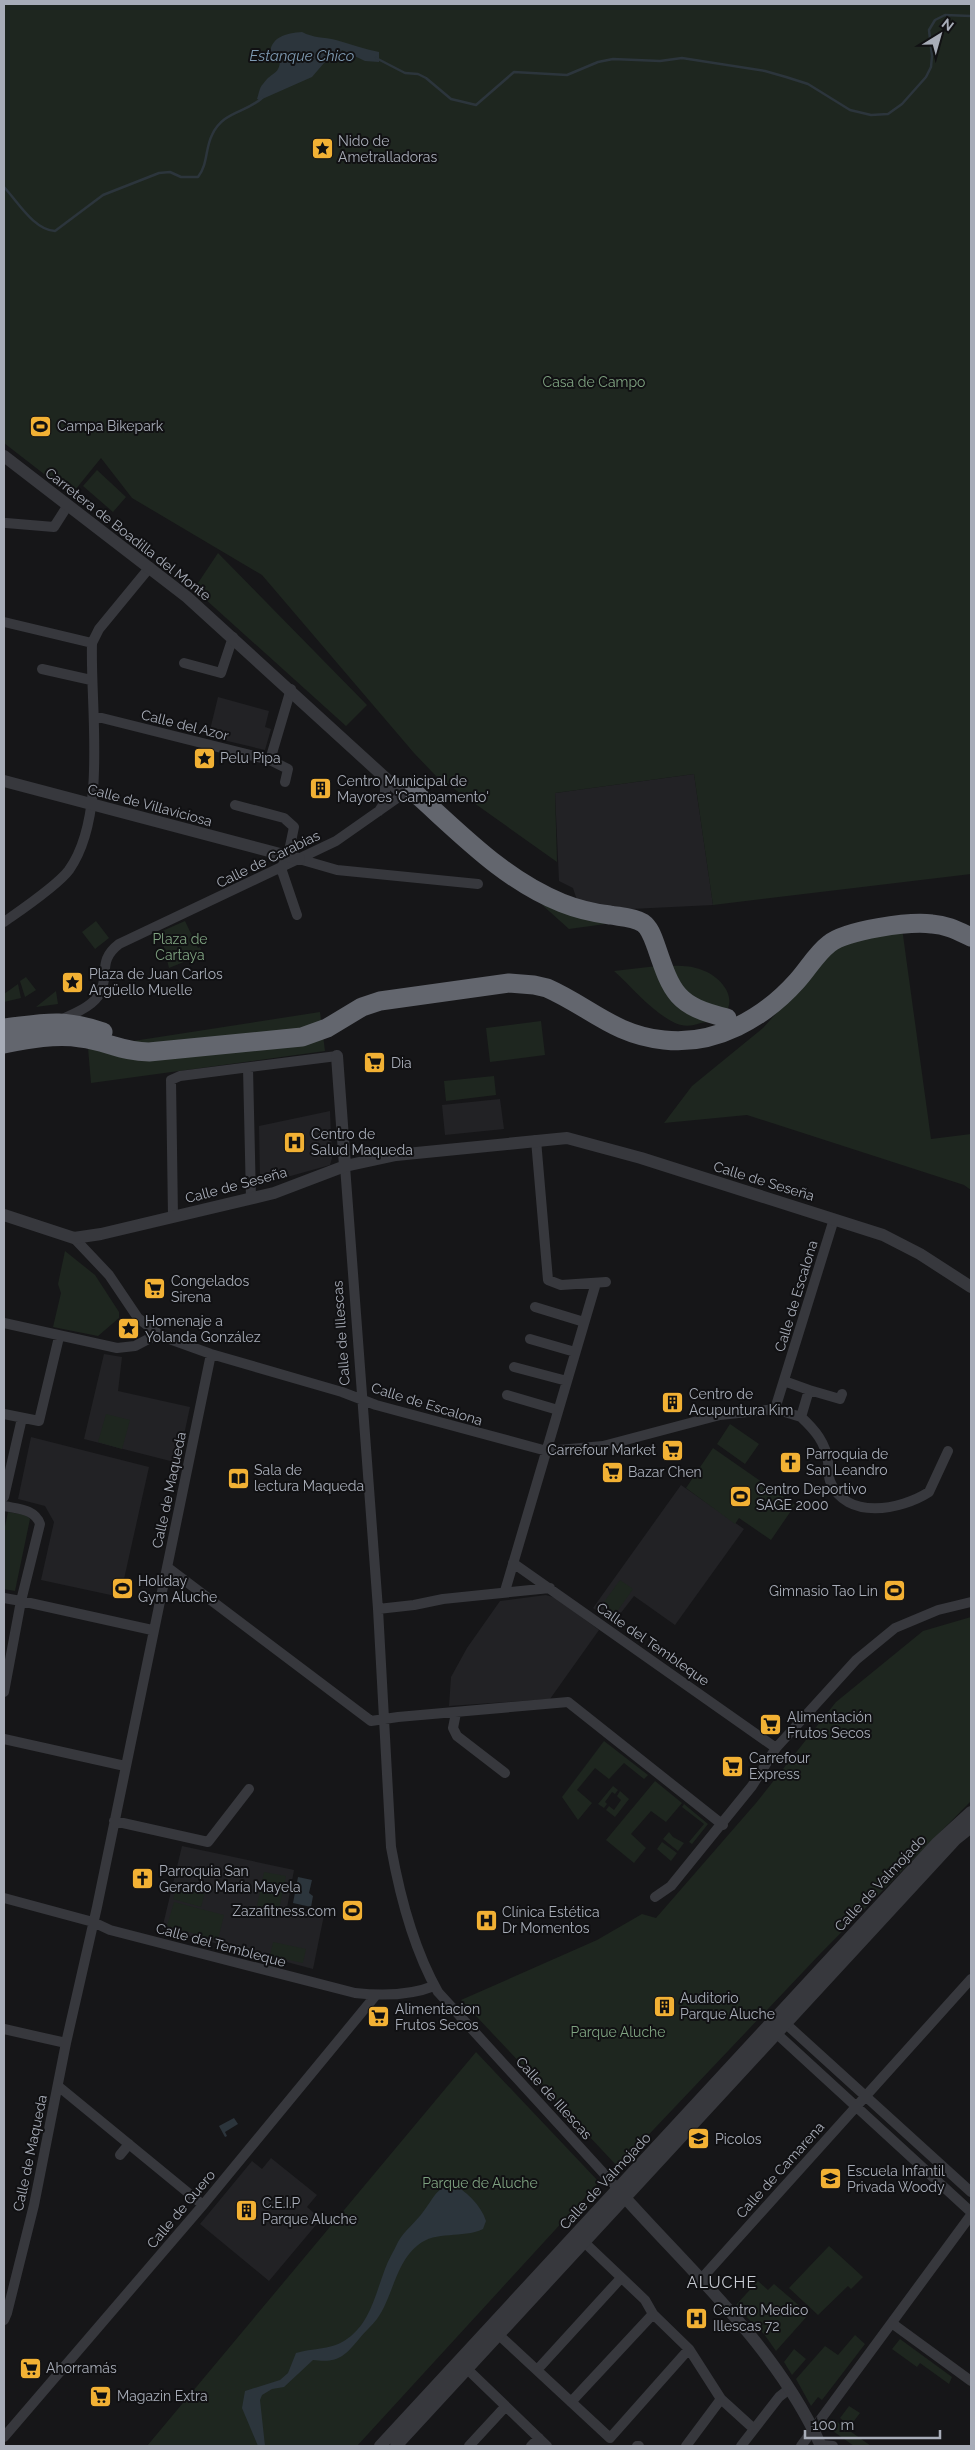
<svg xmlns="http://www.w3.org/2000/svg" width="975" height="2450" viewBox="0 0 975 2450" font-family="Raleway,sans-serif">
	<rect width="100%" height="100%" fill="#161618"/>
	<path fill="#222225" d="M218 697 269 711 265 727 271 729 265 750 223 740 224 734 210 730Z
		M694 774 713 905 631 909 577 900 573 888 559 881 555 793Z
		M500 1099 504 1129 445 1135 442 1105Z
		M330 1111 332 1158 330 1165 262 1184 260 1181 259 1126Z
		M104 1354 122 1357 118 1391 190 1407 178 1463 84 1439Z
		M31 1437 149 1467 120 1597 41 1580 54 1522 45 1506 18 1499Z
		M681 1485 744 1529 675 1625 634 1596 613 1623 593 1608Z
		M546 1595 556 1598 599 1630 550 1699 449 1706 451 1677 467 1648 500 1601Z
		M182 1846 294 1870 287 1908 324 1915 313 1969 162 1929Z
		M271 2158 317 2195 307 2207 321 2219 269 2281 200 2224 252 2161 262 2169Z"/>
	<path fill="#1e261f" d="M4 4H971V874L713 905 694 774 555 793 557 862 436 776 414 753 262 575 132 498 101 458 71 495 4 443Z
		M97 470 126 497 113 512 83 486Z
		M218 553 367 705 346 726 194 589Z
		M520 885 627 921 569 929Z
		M96 921 109 938 95 949 82 932Z
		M185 921 198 948 200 947 203 954 169 968 160 932Z
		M902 928 931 1139 971 1134V1190L964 1185 747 1115 664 1123 692 1086 763 1028 835 948Z
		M657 966C672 966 688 964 702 970 720 976 740 998 723 1016 718 1021 708 1022 701 1023 692 1026 684 1027 675 1023 652 1012 633 988 614 971Z
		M26 977 36 990 25 997 20 981Z
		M18 984 21 998 4 1002V994Z
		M56 991 58 1004 36 1007Z
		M320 1012 325 1051 91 1083 88 1048Z
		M541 1021 545 1055 490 1062 486 1028Z
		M494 1076 496 1095 446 1101 444 1081Z
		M65 1251 95 1275 119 1312V1318L98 1336 53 1327 61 1293 58 1284Z
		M106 1414 130 1420 122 1449 98 1442Z
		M730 1424 759 1444 745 1464 717 1444Z
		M713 1448 795 1505 771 1540 739 1518 735 1524 686 1488Z
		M8 1512 26 1515 30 1519 15 1591 4 1589V1531Z
		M620 1580 633 1589 614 1616 601 1606Z
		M971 1617V1801L820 1954 618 2167 461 2000 597 1940 642 1914 656 1918 756 1803 836 1702 923 1631Z
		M604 1741 648 1775 644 1779 624 1763 609 1779 595 1768 577 1790 592 1803 578 1820 562 1797Z
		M655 1781 682 1803 666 1822 651 1811 631 1834 646 1848 634 1863 606 1840Z
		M613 1786 618 1790 615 1794 612 1792 605 1802 607 1804 604 1808 598 1804Z
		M620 1791 629 1799 615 1817 606 1810 609 1806 614 1810 621 1800 617 1796Z
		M684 1804 708 1824 692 1844 689 1842 704 1824 682 1807Z
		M669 1832 673 1837 684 1843 678 1851 663 1839Z
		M662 1842 677 1853 671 1861 657 1849Z
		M264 1872 286 1876 279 1910 257 1906Z
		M178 1882 206 1889 201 1907 173 1899Z
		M174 1902 224 1915 218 1940 167 1926Z
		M273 1942 306 1949 303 1963 270 1956Z
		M476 2052 599 2182 357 2446H147Z
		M829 2246 863 2277 851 2289 848 2286 818 2315 789 2288Z
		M758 2281 768 2290 774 2284 809 2314 776 2351 764 2334 735 2306Z
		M855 2335 865 2344 822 2400 818 2397 811 2406 796 2379 825 2346 838 2355Z
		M900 2339 952 2377 949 2384 920 2363 917 2367 892 2349Z
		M794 2349 806 2359 792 2375 784 2362Z
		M849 2406 860 2413 850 2426 840 2418Z
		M833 2419 871 2446H854L830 2429 829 2424Z"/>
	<path fill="#2c353c" d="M302 32C313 38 324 37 336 40 351 44 364 49 379 52V62L365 61 342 50 337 57 324 63 312 77 260 100 257 99C259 94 259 88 263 84 273 70 281 76 280 55H270C270 37 286 33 302 32Z
		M298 1877 312 1880 309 1893 313 1896 311 1907 293 1903Z
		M234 2118 238 2124 225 2132 227 2136 225 2137 219 2126Z
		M451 2183C466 2191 481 2205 486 2221L483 2229C462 2239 436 2230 418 2245 395 2263 393 2297 377 2319 372 2326 364 2332 359 2339 344 2357 338 2363 313 2360L284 2387 272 2389 262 2395 260 2400 265 2446H258L242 2408 245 2391 280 2380 288 2373 296 2353C312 2348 329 2350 344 2341 370 2325 375 2295 385 2269 388 2260 394 2251 398 2242 404 2231 416 2222 423 2212 434 2198 434 2191 451 2183Z"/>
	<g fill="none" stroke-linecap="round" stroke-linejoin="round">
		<path stroke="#2c353c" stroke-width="2.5" d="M376 58 405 73 418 74 426 78 451 99 476 105 514 72 567 75 598 62 613 59 660 61 682 58 765 71 786 77 808 84 850 110 871 115 888 114 902 104 926 77 931 67 932 56 929 30 935 20 945 15 971 16
			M4 187C18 202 34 230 55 231L103 195 159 173 170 172 181 177H198C208 164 205 149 212 135 223 111 246 113 262 98"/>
		<path stroke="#37383d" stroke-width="10" d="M6 523 54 527 68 505
			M4 622 92 643
			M184 663 221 673 233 637
			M42 669 91 680
			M94 716 270 760 291 689
			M270 760 288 769 285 782
			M235 805 284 818 294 827 288 856 281 868 297 915
			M379 811 385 802V777
			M299 859 337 870 478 884
			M4 922C21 910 57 886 69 870 108 815 90 708 92 643L99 629 150 567
			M59 1021C72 1014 93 1007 100 993 110 974 97 961 119 944L336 841 403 794
			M248 1068 251 1199
			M536 1140 548 1280 561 1285 606 1282
			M345 1166 378 1609 391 1847C400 1897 413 1948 438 1992L618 2189
			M173 1217 171 1080 180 1076 337 1056
			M74 1238 109 1275 138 1318 161 1336 211 1354 342 1392 376 1405 547 1451 603 1446 720 1415 775 1409 834 1219
			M535 1307 584 1322
			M4 1323 117 1348 135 1346 158 1334
			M530 1339 575 1352
			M514 1367 567 1381
			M809 1390 840 1399 842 1394
			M507 1395 558 1410
			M775 1409 801 1417 809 1390 784 1381
			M4 1414 39 1421 59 1337
			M801 1417C815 1430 826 1443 828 1462 829 1469 828 1475 830 1481 846 1521 901 1510 929 1492L948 1451
			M4 1497 22 1418
			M4 1506C18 1509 35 1509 40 1524L21 1601 4 1598
			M513 1563 776 1748
			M167 1567 371 1721 398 1717 568 1702 723 1825
			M505 1591 596 1283
			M378 1609 414 1605 443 1599 550 1588
			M4 1692 21 1601 152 1630
			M456 1713 453 1728 457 1736 505 1773
			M4 1739 125 1766
			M114 1821 208 1842 249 1789
			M655 1897 671 1886 752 1786 776 1748 856 1660 895 1628 938 1610 971 1602
			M4 1898 93 1922 110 1930 355 1993C382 1996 409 1996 434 1986
			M778 2022 785 2023 971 2192
			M4 2029 66 2043
			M776 2033 971 2212
			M58 2086 203 2205
			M120 2155 129 2144
			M584 2242 645 2300 653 2314 689 2349 721 2399 754 2429
			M702 2278 971 1979
			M4 2320 7 2313 34 2205 66 2043 97 1907 211 1354
			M893 2324 971 2381
			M499 2335 610 2438 689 2349
			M462 2364 547 2446
			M537 2370 621 2278
			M571 2402 653 2314
			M4 2437 203 2205 376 1995
			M821 2445 833 2446
			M469 2446 505 2407
			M531 2446 539 2438
			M637 2446H639
			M686 2446 721 2399
			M741 2446 779 2397 789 2389
			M801 2446 971 2215"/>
		<path stroke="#37383d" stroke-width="12" d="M4 456 187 597 403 794 414 792
			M4 781 299 859
			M337 1056 345 1166
			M4 1215 74 1238 101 1234 274 1193 345 1166 396 1155 567 1138 641 1158 883 1235 920 1254 971 1287
			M619 2191C691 2272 776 2346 821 2446
			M380 2446 936 1844 971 1812
			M396 2446 956 1839 971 1827"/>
		<path stroke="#63666e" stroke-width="19" d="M414 792C460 833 504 880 562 903 577 909 594 913 610 915 621 917 633 917 643 923 650 928 653 938 656 946 672 993 676 1006 727 1018
			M4 1028C45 1023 62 1018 103 1032
			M4 1044C29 1039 56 1034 81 1038 106 1041 123 1052 149 1052L302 1037 327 1028 362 1007 380 1001 509 983 534 985 547 988C590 1007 614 1035 664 1040 715 1046 764 1018 797 981 808 969 816 954 829 944 846 930 910 921 932 924 947 925 958 931 971 937"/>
	</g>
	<defs>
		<symbol id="sight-square" viewBox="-11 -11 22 22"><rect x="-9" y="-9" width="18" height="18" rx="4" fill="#f2b134" stroke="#111113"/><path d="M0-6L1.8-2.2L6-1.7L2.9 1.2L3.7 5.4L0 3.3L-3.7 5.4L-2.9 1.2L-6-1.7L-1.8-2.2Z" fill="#111"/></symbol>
		<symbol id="stadium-square" viewBox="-11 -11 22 22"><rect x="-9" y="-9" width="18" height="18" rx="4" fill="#f2b134" stroke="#111113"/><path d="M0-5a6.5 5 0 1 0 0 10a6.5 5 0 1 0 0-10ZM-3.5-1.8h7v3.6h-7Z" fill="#111"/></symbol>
		<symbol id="building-square" viewBox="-11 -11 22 22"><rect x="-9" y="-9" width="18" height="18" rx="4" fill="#f2b134" stroke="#111113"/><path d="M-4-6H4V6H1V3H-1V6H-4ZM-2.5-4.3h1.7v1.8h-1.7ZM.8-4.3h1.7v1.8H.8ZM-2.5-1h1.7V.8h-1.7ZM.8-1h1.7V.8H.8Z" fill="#111"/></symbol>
		<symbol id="supermarket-square" viewBox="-11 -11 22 22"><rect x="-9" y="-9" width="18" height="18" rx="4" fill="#f2b134" stroke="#111113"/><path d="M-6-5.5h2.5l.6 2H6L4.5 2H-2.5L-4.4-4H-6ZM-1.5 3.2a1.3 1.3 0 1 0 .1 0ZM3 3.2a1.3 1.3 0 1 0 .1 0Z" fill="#111"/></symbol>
		<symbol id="hospital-square" viewBox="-11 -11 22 22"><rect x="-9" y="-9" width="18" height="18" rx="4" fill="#f2b134" stroke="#111113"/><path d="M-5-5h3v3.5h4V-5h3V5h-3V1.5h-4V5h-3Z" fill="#111"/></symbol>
		<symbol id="church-square" viewBox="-11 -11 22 22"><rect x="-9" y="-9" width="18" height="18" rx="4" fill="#f2b134" stroke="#111113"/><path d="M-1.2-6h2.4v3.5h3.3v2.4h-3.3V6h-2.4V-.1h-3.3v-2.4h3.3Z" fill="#111"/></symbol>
		<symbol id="library-square" viewBox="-11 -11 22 22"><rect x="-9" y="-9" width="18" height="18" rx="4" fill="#f2b134" stroke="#111113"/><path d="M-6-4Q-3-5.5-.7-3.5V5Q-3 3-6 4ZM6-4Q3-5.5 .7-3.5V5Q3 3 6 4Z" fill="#111"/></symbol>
		<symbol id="school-square" viewBox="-11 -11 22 22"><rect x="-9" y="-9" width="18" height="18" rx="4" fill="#f2b134" stroke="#111113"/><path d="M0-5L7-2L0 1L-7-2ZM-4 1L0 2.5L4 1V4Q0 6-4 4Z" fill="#111"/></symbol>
	</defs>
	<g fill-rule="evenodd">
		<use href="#sight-square" x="310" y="136" width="25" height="25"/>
		<use href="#stadium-square" x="28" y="414" width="25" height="25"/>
		<use href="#sight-square" x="192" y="746" width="25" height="25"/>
		<use href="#building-square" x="308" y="776" width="25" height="25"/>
		<use href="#sight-square" x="60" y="970" width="25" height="25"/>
		<use href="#supermarket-square" x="362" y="1050" width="25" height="25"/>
		<use href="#hospital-square" x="282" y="1130" width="25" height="25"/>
		<use href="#supermarket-square" x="142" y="1276" width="25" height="25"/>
		<use href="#sight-square" x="116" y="1316" width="25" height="25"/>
		<use href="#building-square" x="660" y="1390" width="25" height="25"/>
		<use href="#supermarket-square" x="660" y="1438" width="25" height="25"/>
		<use href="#church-square" x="778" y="1450" width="25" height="25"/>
		<use href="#supermarket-square" x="600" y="1460" width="25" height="25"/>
		<use href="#library-square" x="226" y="1466" width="25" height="25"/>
		<use href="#stadium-square" x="728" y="1484" width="25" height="25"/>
		<use href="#stadium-square" x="110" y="1576" width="25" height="25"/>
		<use href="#stadium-square" x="882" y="1578" width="25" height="25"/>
		<use href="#supermarket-square" x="758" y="1712" width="25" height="25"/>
		<use href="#supermarket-square" x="720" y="1754" width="25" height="25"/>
		<use href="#church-square" x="130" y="1866" width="25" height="25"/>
		<use href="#stadium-square" x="340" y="1898" width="25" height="25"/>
		<use href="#hospital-square" x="474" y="1908" width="25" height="25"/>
		<use href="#building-square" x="652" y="1994" width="25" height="25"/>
		<use href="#supermarket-square" x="366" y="2004" width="25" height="25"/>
		<use href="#school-square" x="686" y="2126" width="25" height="25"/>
		<use href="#school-square" x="818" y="2166" width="25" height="25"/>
		<use href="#building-square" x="234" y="2198" width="25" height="25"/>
		<use href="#hospital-square" x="684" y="2306" width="25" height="25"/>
		<use href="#supermarket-square" x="18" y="2356" width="25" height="25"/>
		<use href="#supermarket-square" x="88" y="2384" width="25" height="25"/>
	</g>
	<g text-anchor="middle" stroke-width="4" stroke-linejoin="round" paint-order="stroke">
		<g font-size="14" fill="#a8adb8" stroke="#111113" text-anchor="start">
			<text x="338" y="146">Nido de<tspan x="338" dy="16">Ametralladoras</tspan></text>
			<text x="57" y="431">Campa Bikepark</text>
			<text x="220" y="763">Pelu Pipa</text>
			<text x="337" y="786">Centro Municipal de<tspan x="337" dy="16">Mayores 'Campamento'</tspan></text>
			<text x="89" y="979">Plaza de Juan Carlos<tspan x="89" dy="16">Argüello Muelle</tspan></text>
			<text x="391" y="1068">Dia</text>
			<text x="311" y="1139">Centro de<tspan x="311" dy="16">Salud Maqueda</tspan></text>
			<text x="171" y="1286">Congelados<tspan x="171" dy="16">Sirena</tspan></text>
			<text x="145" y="1326">Homenaje a<tspan x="145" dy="16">Yolanda González</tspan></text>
			<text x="689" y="1399">Centro de<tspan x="689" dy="16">Acupuntura Kim</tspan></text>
			<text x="656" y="1455" text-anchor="end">Carrefour Market</text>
			<text x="806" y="1459">Parroquia de<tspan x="806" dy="16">San Leandro</tspan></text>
			<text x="254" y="1475">Sala de<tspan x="254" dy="16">lectura Maqueda</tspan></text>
			<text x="628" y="1477">Bazar Chen</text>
			<text x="756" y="1494">Centro Deportivo<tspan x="756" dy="16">SAGE 2000</tspan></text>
			<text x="138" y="1586">Holiday<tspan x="138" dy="16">Gym Aluche</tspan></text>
			<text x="878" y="1596" text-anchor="end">Gimnasio Tao Lin</text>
			<text x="787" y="1722">Alimentación<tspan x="787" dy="16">Frutos Secos</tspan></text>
			<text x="749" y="1763">Carrefour<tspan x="749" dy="16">Express</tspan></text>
			<text x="159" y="1876">Parroquia San<tspan x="159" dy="16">Gerardo María Mayela</tspan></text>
			<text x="336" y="1916" text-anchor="end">Zazafitness.com</text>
			<text x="502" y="1917">Clínica Estética<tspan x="502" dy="16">Dr Momentos</tspan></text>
			<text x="680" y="2003">Auditorio<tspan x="680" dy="16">Parque Aluche</tspan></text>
			<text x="395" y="2014">Alimentacion<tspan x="395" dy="16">Frutos Secos</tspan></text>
			<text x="715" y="2144">Picolos</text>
			<text x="847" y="2176">Escuela Infantil<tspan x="847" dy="16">Privada Woody</tspan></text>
			<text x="262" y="2208">C.E.I.P<tspan x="262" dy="16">Parque Aluche</tspan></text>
			<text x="713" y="2315">Centro Medico<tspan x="713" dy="16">Illescas 72</tspan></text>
			<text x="46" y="2373">Ahorramás</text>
			<text x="117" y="2401">Magazin Extra</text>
		</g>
		<g font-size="14" fill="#7fa381" stroke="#111113">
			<text x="594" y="387">Casa de Campo</text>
			<text x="180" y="944">Plaza de<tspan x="180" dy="16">Cartaya</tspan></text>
			<text x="618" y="2037">Parque Aluche</text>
			<text x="480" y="2188">Parque de Aluche</text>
		</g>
		<g font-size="14" fill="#a8adb8" stroke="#111113">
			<text transform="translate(128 534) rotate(38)" y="5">Carretera de Boadilla del Monte</text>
			<text transform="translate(185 725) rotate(14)" y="5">Calle del Azor</text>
			<text transform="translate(150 805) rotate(15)" y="5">Calle de Villaviciosa</text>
			<text transform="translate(268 859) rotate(-26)" y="5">Calle de Carabias</text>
			<text transform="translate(764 1181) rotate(17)" y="5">Calle de Seseña</text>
			<text transform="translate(236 1185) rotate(-15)" y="5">Calle de Seseña</text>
			<text transform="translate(796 1296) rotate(-73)" y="5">Calle de Escalona</text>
			<text transform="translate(341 1333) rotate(-94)" y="5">Calle de Illescas</text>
			<text transform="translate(427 1404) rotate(17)" y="5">Calle de Escalona</text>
			<text transform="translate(169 1490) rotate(-78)" y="5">Calle de Maqueda</text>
			<text transform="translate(653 1644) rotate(35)" y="5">Calle del Tembleque</text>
			<text transform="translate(880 1883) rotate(-47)" y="5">Calle de Valmojado</text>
			<text transform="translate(221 1945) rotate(15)" y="5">Calle del Tembleque</text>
			<text transform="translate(554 2098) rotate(48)" y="5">Calle de Illescas</text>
			<text transform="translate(30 2153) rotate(-78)" y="5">Calle de Maqueda</text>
			<text transform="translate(780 2170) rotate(-48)" y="5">Calle de Camarena</text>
			<text transform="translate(605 2181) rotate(-47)" y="5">Calle de Valmojado</text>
			<text transform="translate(181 2209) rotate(-50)" y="5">Calle de Quero</text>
		</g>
		<g font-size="15" font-style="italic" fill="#7f9bb3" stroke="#111113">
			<text x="302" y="61">Estanque Chico</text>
		</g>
		<g font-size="16" letter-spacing="1" fill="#c9ccd4" stroke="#111113">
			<text x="722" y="2288">ALUCHE</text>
		</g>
	</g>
	<rect width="975" height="2450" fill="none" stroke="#a8adb8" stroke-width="10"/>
	<g transform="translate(940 35) rotate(37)" stroke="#111113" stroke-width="4" paint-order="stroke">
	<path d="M0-4L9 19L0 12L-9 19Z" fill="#a8adb8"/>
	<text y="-8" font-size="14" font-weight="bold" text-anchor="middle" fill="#a8adb8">N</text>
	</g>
	<path d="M805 2430v8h135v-8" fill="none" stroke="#a8adb8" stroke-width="2.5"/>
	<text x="812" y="2430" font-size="15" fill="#a8adb8" stroke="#111113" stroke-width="4" paint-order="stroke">100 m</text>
</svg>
